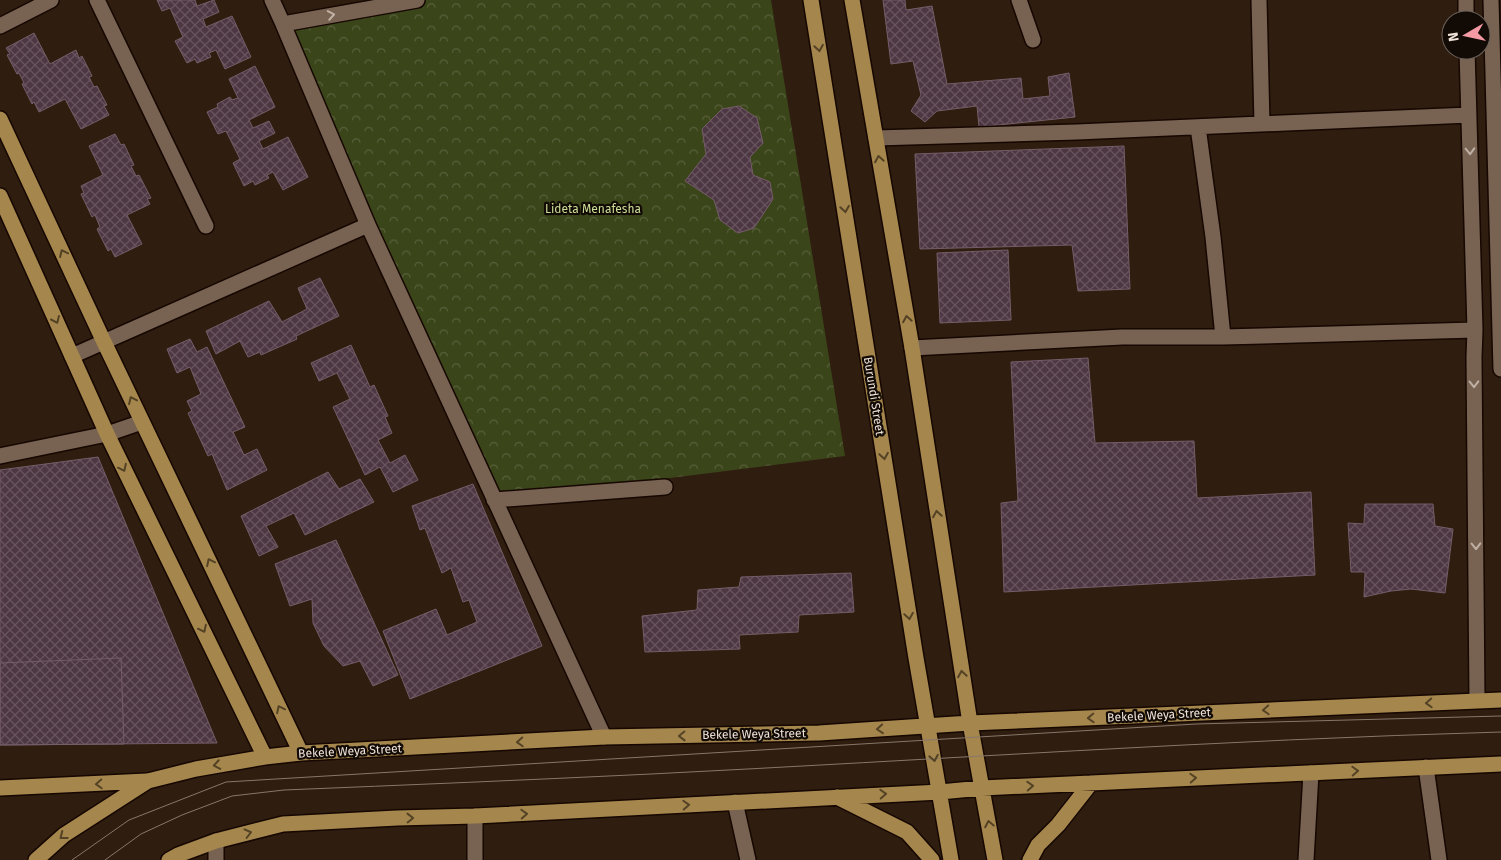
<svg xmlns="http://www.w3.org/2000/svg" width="1501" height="860" viewBox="0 0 1501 860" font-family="'Fira Sans',sans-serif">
	<defs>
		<pattern id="park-crowns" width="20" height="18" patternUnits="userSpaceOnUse" patternTransform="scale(1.25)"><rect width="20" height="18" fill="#3b451a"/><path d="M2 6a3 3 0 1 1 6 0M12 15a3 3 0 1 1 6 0" fill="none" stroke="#58603b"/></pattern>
		<pattern id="building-cross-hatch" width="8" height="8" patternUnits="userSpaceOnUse" patternTransform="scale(1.25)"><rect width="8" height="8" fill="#4d3743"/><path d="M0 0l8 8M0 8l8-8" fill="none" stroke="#67545e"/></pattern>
	</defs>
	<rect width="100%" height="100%" fill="#2f1d0f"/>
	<path fill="url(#park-crowns)" d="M417 0H771L845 456 494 500 283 24Z"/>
	<path fill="url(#building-cross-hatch)" stroke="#755d69" d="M157 0H195L197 6 214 0 219 12 203 19 206 27 232 16 251 57 225 69 216 50 209 53 211 57 197 63 195 59 187 63 175 41 183 37 170 8 162 11Z
		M883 0H905L906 10 932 6 947 84 1021 78 1023 99 1050 96 1048 77 1069 73 1075 117 979 127 977 106 937 111 925 122 911 111 921 95 913 61 891 64Z
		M34 33 50 64 76 50 79 58 82 56 92 76 89 77 94 87 97 86 107 105 104 106 109 115 81 129 65 99 39 112 34 102 32 104 22 84 24 83 19 73 17 74 7 55 10 54 6 48Z
		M255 66 275 107 249 120 253 128 269 121 275 133 259 141 263 149 288 137 308 177 283 190 273 172 267 175 269 178 255 185 253 181 244 186 233 163 240 159 226 131 218 134 207 112 218 107 217 104 230 97 232 100 238 98 229 79Z
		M739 106 757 118 763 143 750 157 753 175 770 182 773 199 754 228 738 233 720 220 714 200 685 181 706 154 702 129 722 109Z
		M115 134 121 145 124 144 134 165 131 166 136 176 139 175 151 198 147 199 150 204 127 215 142 244 115 257 111 249 108 251 97 229 100 227 95 215 92 217 81 194 84 193 81 186 103 175 89 146Z
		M1124 146 1130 289 1078 291 1072 245 920 249 915 154Z
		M1008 250 1011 320 940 323 937 253Z
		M320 278 339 316 296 336 297 339 261 355 260 352 248 357 240 341 216 354 206 331 269 301 282 322 307 309 298 288Z
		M190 339 197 352 207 347 245 427 233 432 244 455 257 449 267 470 227 490 212 454 208 456 188 413 192 411 187 401 201 394 190 367 177 373 167 349Z
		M351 345 370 387 374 385 388 416 385 417 392 433 378 440 390 463 405 455 418 480 393 492 380 467 365 475 333 407 350 399 337 373 319 381 311 363Z
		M1088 358 1095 443 1194 441 1197 498 1311 492 1315 575 1004 592 1001 503 1018 501 1011 362Z
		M98 457 217 743 0 745V470Z
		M328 472 339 489 360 479 374 502 305 535 294 513 266 526 278 547 259 556 241 516Z
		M473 484 542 646 410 699 383 631 436 609 447 635 477 622 469 600 463 602 451 568 442 573 425 528 420 530 412 506Z
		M1365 504H1433L1435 526 1453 529 1445 593 1411 589 1391 591 1364 597 1365 572H1351L1348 523 1364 524Z
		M336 540 398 675 373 686 360 661 343 666 324 646 313 623 312 599 290 606 275 564Z
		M851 573 854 612 799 615 798 632 739 635 740 649 645 652 642 616 697 610 698 590 739 587 741 577Z
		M121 658 124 744 0 745V663Z"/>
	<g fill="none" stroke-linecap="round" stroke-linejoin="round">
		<defs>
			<path id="minor" d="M97 0 206 226
				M272 0 283 24 368 225 604 737
				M1019 0 1033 40
				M1259 0 1262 124
				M1466 0V20
				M1491 0 1501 369
				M283 24 417 0
				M0 26 51 0
				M1467 50 1475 330 1474 357 1477 700
				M1198 127 1213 237 1223 337
				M876 138 1077 132 1469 115
				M912 348 1122 337H1223L1475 330
				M72 356 368 225
				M0 456 107 434 142 422
				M494 500 665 487
				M1426 767 1439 860
				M735 802 748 860
				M216 841V860
				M475 860V816
				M1306 860 1311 773"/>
			<path id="major" d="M811 0 916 658 951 860
				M852 0 912 348 970 723 995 860
				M0 119 104 342 301 753
				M0 196 107 434 265 757
				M0 788 147 781
				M837 797 907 832 932 860
				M36 860 64 835 148 781 196 769 265 757 301 753 604 737 819 733 970 723 1501 700
				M169 860 178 855 216 841 283 824 397 818 475 816 940 792 982 788 1501 764
				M1030 860 1038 845 1058 825 1091 783"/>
		</defs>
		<use href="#minor" stroke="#160700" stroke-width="18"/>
		<use href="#major" stroke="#160700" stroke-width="18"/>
		<use href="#minor" stroke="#786353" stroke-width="15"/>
		<use href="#major" stroke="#a5874d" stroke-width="15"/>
		<path stroke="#87776b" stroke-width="1" d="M72 860 129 820 226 782 1196 724 1501 716
			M105 860 141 834 182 815 232 796 284 790C406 785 528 780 651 774 934 760 1217 740 1501 732"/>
	</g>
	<defs><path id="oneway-chevron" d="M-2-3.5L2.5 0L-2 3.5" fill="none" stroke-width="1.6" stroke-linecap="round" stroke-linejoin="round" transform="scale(1.25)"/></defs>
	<g stroke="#c0b0a4">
		<use href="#oneway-chevron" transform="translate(331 15) rotate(-10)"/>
		<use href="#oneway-chevron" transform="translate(1470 151) rotate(88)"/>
		<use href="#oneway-chevron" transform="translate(1474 384) rotate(89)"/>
		<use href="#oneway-chevron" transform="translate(1476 546) rotate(89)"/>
	</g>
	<g stroke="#544225">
		<use href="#oneway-chevron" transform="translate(819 48) rotate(81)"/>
		<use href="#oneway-chevron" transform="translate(879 159) rotate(-100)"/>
		<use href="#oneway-chevron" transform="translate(845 209) rotate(81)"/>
		<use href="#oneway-chevron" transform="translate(63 253) rotate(-115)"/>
		<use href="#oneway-chevron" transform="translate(907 319) rotate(-100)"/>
		<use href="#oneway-chevron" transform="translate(56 320) rotate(66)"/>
		<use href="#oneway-chevron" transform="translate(132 400) rotate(-115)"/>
		<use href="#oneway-chevron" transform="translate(884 456) rotate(81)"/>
		<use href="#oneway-chevron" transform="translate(123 468) rotate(64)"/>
		<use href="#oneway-chevron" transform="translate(937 514) rotate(-99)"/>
		<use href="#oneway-chevron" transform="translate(210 562) rotate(-116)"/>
		<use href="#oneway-chevron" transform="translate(909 616) rotate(81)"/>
		<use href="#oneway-chevron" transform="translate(203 629) rotate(64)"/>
		<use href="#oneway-chevron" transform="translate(962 674) rotate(-99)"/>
		<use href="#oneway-chevron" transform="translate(1429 703) rotate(177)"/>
		<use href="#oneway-chevron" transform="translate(280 709) rotate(-116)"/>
		<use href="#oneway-chevron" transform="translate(1266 710) rotate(177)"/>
		<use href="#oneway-chevron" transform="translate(1091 718) rotate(178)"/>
		<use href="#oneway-chevron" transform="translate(880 729) rotate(175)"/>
		<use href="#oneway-chevron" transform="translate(682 736) rotate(179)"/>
		<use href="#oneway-chevron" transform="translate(520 742) rotate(177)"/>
		<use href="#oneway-chevron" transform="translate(934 758) rotate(80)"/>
		<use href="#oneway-chevron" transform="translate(217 765) rotate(170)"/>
		<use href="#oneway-chevron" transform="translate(1355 771) rotate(-3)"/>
		<use href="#oneway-chevron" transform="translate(1193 778) rotate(-3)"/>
		<use href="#oneway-chevron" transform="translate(99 784) rotate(177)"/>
		<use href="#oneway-chevron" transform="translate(1030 786) rotate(-3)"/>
		<use href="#oneway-chevron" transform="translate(883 794) rotate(-3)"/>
		<use href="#oneway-chevron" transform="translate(686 805) rotate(-3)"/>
		<use href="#oneway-chevron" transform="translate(524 814) rotate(-3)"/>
		<use href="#oneway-chevron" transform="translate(410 818) rotate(-1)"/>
		<use href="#oneway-chevron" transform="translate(989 824) rotate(-101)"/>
		<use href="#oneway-chevron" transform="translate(248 833) rotate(-14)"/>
		<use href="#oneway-chevron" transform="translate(63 836) rotate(142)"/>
	</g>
	<g text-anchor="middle" stroke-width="4.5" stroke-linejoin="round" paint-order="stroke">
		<g font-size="12" fill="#cbde96" stroke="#110a05">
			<text x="593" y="213">Lideta Menafesha</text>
		</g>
		<g font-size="12" fill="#f0e3da" stroke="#110a05">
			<text transform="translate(874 396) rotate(81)" y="4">Burundi Street</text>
			<text transform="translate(1159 715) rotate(-3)" y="4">Bekele Weya Street</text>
			<text transform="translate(754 734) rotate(-1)" y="4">Bekele Weya Street</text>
			<text transform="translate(350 751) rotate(-3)" y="4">Bekele Weya Street</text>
		</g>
	</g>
	<g transform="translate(1466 35) rotate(261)"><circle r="24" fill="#110a05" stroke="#6a615a"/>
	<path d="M0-4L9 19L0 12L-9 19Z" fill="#f49aa4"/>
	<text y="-8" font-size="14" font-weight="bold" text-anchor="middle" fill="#f0e3da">N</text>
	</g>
</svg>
